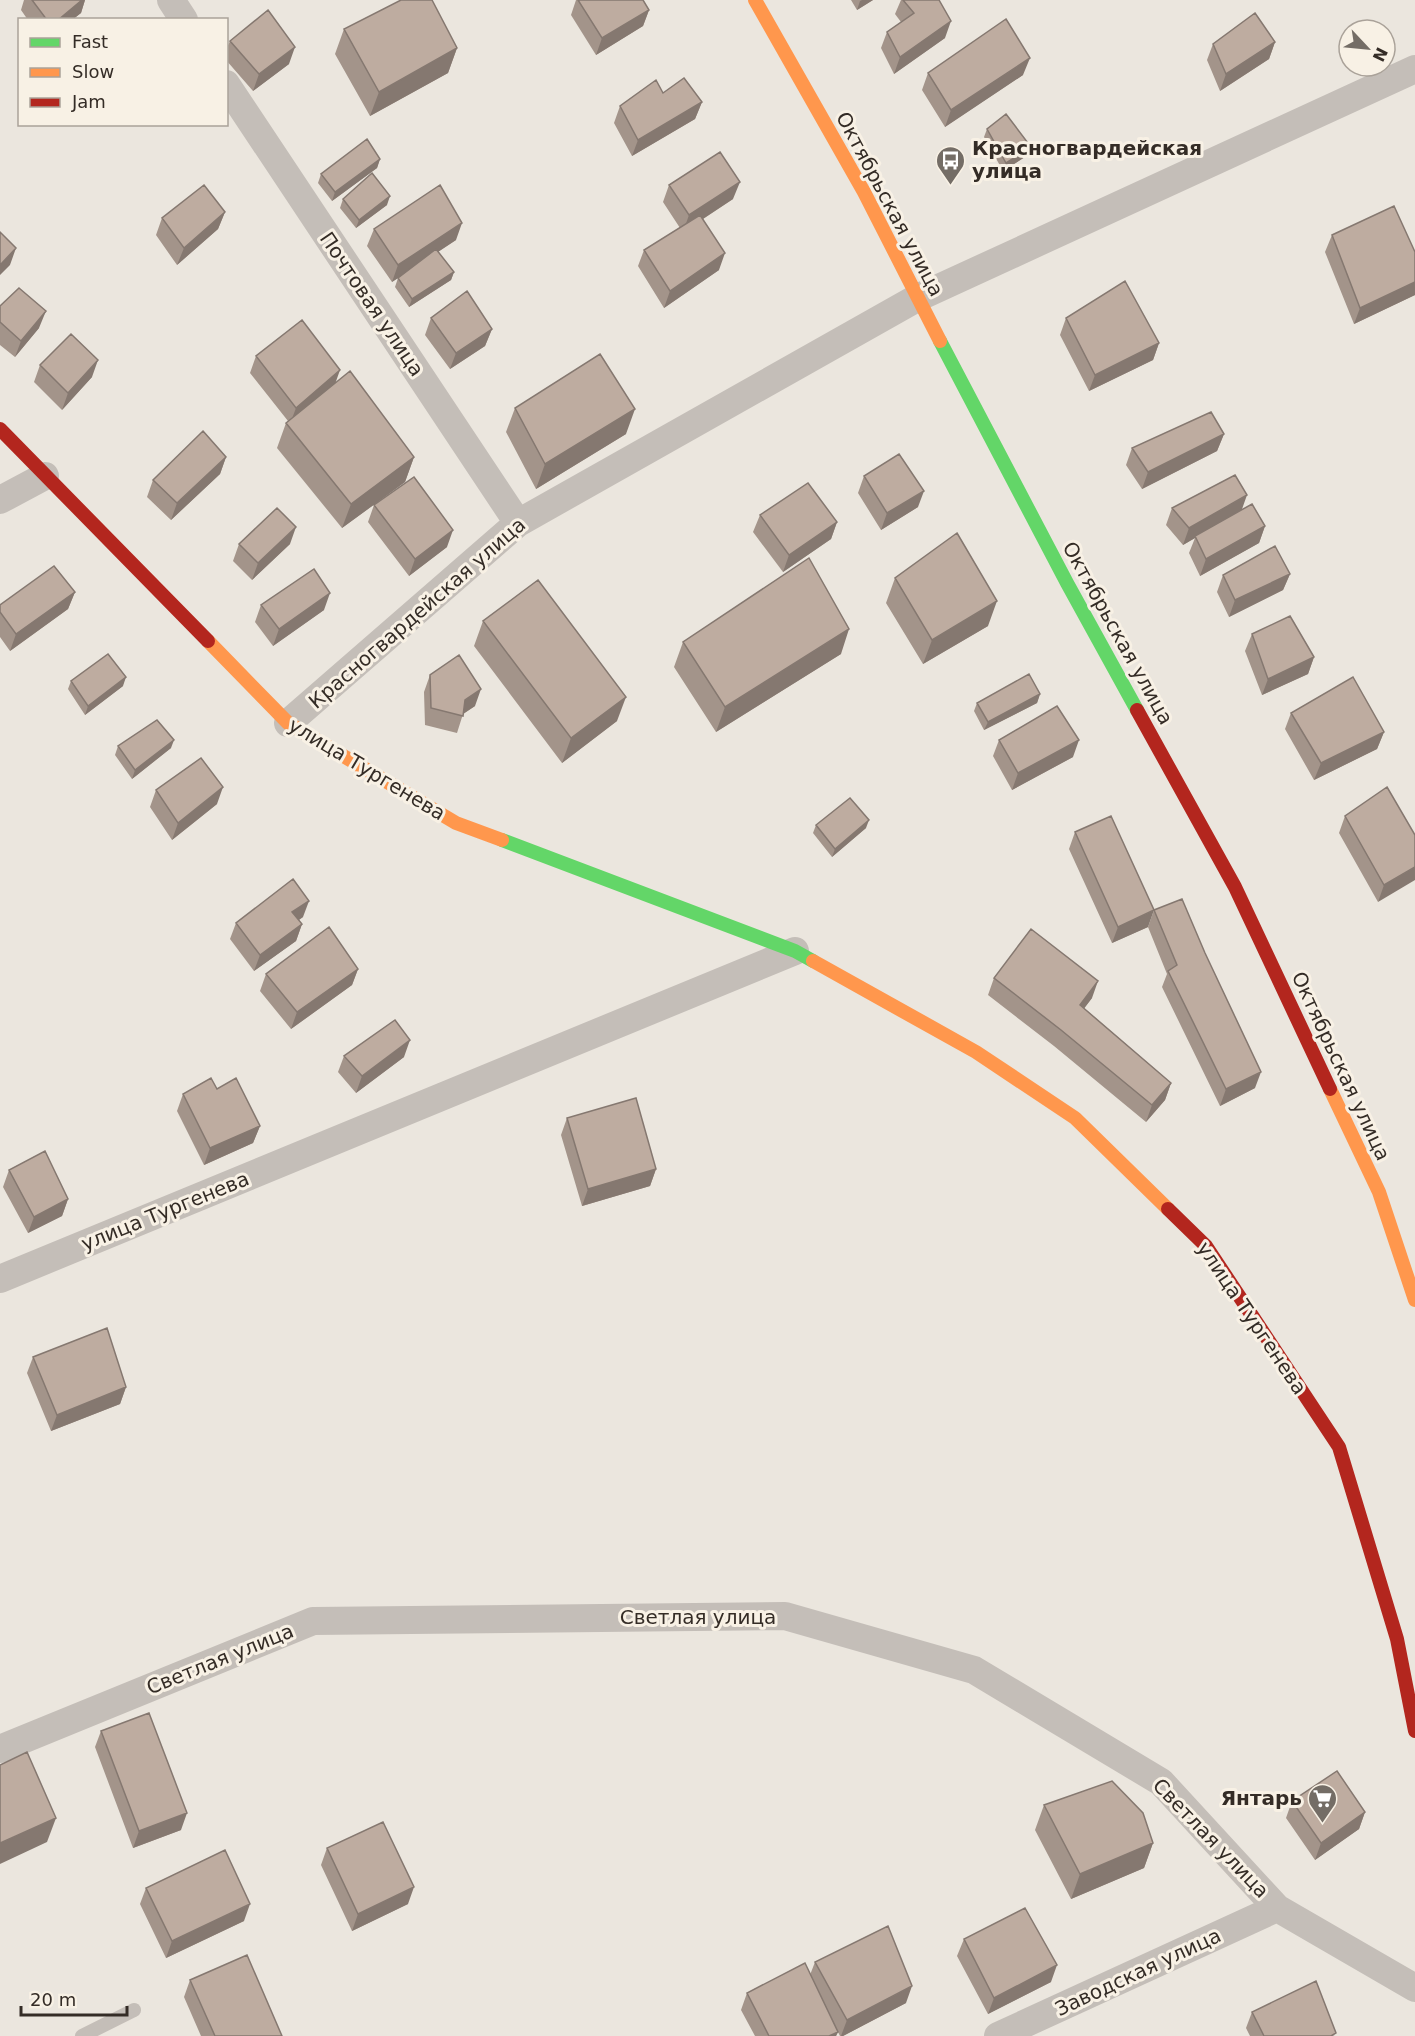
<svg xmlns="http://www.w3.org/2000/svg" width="1415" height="2036" viewBox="0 0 1415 2036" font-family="'DejaVu Sans',sans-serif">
	<rect width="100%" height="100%" fill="#ebe6de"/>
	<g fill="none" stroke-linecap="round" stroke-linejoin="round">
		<path stroke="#c4beb8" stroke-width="14" d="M82 2036 134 2010"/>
		<path stroke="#c4beb8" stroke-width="28" d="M171 0 184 20
			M226 84 518 523
			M0 500 45 476
			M288 723 518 523 917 298 1415 69
			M0 1279 795 951
			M0 1749 313 1621 785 1616 974 1670 1161 1782 1277 1908 1415 1988
			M998 2036 1277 1908"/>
		<path stroke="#63d668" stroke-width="14" d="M940 341 1067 583 1137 710
			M502 840 795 951 813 961"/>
		<path stroke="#ff974d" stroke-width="14" d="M755 0 864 192 940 341
			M208 641 288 723 456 823 502 840
			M813 961 976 1052 1075 1118 1168 1209
			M1330 1089 1379 1192 1415 1300"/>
		<path stroke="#b3261e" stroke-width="14" d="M0 429 208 641
			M1137 710 1235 887 1330 1089
			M1168 1209 1206 1246 1339 1447 1397 1639 1415 1731"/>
	</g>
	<path fill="#a3948a" d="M24 0H85L81 13 72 20H28L21 10Z
		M576 0H643L649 10 643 26 596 55 571 15Z
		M851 0H873L857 10Z
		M901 0H939L945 38 894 74 881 48 887 32 901 22 895 14Z
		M344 29 457 48 448 73 370 116 335 54Z
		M230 41 289 64 253 91 226 60V50Z
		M1275 42 1269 59 1220 91 1207 60 1213 44Z
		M928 73 1023 75 945 127 922 90Z
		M663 93 702 102 695 119 632 156 614 123 620 106Z
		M987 129 1031 147 1028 155 1003 171 984 137Z
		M380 159 377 168 332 201 318 183 321 174Z
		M669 185 733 199 703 219 719 270 664 308 638 266 644 250 680 228 663 202Z
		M343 199 387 205 356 228 340 208Z
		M225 212 218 229 177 265 156 235 162 218Z
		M374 229 456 240 438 252 454 272 451 280 409 307 395 287 398 278 405 273 392 282 367 246Z
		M1332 235 1415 252V295L1354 324 1325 252Z
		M0 306 39 328 15 357 0 345Z
		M431 318 492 329 485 346 450 369 425 335Z
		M1066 318 1159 343 1153 360 1089 391 1060 335Z
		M256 356 336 382 414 457 405 482 342 528 277 448 286 423 288 421 250 373Z
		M40 365 92 377 62 410 34 382Z
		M515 408 626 434 536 489 506 432Z
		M1224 434 1217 451 1142 489 1126 465 1132 448Z
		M226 457 220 474 171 520 147 497 153 480Z
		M864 476 918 507 881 530 858 493Z
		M374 505 447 547 409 576 368 522Z
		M1172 508 1242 509 1265 526 1259 543 1200 576 1189 553 1195 538 1183 545 1166 525Z
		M760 515 837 522 831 539 783 572 753 532Z
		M239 544H290L252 580 233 561Z
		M1290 574 1283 590 1229 617 1217 592 1223 575Z
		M895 578 988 626 923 664 886 603Z
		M75 592 68 609 10 651 0 637V605Z
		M261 605 324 610 273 646 255 622Z
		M483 621 617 721 562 763 474 646Z
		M1252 634 1314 657 1308 674 1262 695 1245 651Z
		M683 642 841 654 716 732 674 667Z
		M430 675 475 706 463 714 457 733 425 725 424 692Z
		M71 681 123 686 85 715 68 689Z
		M1040 694 1037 703 984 730 974 711 977 703Z
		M1291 713 1384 732 1377 749 1314 780 1285 729Z
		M999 740 1073 757 1012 790 993 756Z
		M118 746 171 748 132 779 115 755Z
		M156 790 217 804 172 840 150 807Z
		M1345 816 1415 835 1378 902 1339 833Z
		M816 825 866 828 832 857 813 833Z
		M1075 832 1148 927 1112 943 1069 849Z
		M1154 910 1255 1088 1220 1106 1162 987 1167 974 1148 927Z
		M303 917 299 920 302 924 296 941 254 971 230 939 236 923Z
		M358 969 352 985 291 1029 260 991 266 974Z
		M994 978 1092 998 1084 1008 1171 1083 1165 1100 1146 1122 1054 1046 988 995Z
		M344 1056 404 1057 356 1093 338 1072Z
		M217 1089 260 1126 253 1143 204 1165 177 1111 183 1094Z
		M567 1118 656 1169 650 1186 582 1206 561 1135Z
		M9 1170 68 1199 62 1216 28 1233 3 1187Z
		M33 1357 126 1387 120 1404 51 1431 27 1373Z
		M101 1731 181 1830 133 1848 95 1747Z
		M1292 1801 1365 1812 1359 1829 1315 1860 1286 1818Z
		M1044 1805 1153 1843 1144 1868 1071 1899 1035 1830Z
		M327 1848 408 1904 352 1931 321 1865Z
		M146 1888 244 1921 166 1958 140 1904Z
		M964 1939 1051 1982 988 2014 957 1956Z
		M815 1962 906 2003 843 2036H840L838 2032 836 2036H755L741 2010 747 1993 810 1975Z
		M190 1980 282 2036H201L184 1997Z
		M1252 2012 1335 2036H1250L1246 2028Z"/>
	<path fill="#857870" d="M82 0H85L81 13 72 20H58Z
		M862 0H873L857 10 860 1Z
		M649 10 643 26 596 55 602 38Z
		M951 21 945 38 894 74 900 57Z
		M1275 42 1269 59 1220 91 1226 74Z
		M295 47 289 64 253 91 259 74Z
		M457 48 448 73 370 116 379 92Z
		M1030 58 1023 75 945 127 951 110Z
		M702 102 695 119 632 156 638 140Z
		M1031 147 1028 155 1003 171 1006 163Z
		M380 159 377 168 332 201 335 192Z
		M740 182 733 199 683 232 689 215Z
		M390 196 387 205 356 228 359 220Z
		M225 212 218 229 177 265 184 248Z
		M462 223 456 240 392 282 398 265Z
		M16 248 10 265 0 275V265Z
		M725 253 719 270 664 308 670 291Z
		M454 272 451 280 409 307 412 299Z
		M1415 282V295L1354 324 1360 308Z
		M46 311 39 328 15 357 21 341Z
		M492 329 485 346 450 369 456 353Z
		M1159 343 1153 360 1089 391 1095 375Z
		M98 360 92 377 62 410 68 393Z
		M340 370 334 387 290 424 296 408Z
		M635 409 626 434 536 489 545 464Z
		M1224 434 1217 451 1142 489 1148 472Z
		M226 457 220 474 171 520 177 503Z
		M414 457 405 482 342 528 351 504Z
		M924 491 918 507 881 530 887 513Z
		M1247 495 1241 512 1195 536V538L1183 545 1189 528Z
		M837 522 831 539 783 572 789 555Z
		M1265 526 1259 543 1200 576 1206 559Z
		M296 527 290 544 252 580 258 563Z
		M453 530 447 547 409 576 415 559Z
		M1290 574 1283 590 1229 617 1235 600Z
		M75 592 68 609 10 651 16 634Z
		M330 593 324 610 273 646 279 629Z
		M997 601 988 626 923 664 932 640Z
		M849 629 841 654 716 732 725 707Z
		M1314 657 1308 674 1262 695 1268 679Z
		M126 677 123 686 85 715 88 706Z
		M481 689 475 706 460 716 465 700Z
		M1040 694 1037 703 984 730 988 722Z
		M626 697 617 721 562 763 571 738Z
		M1384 732 1377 749 1314 780 1321 763Z
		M174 740 171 748 132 779 135 770Z
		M1079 740 1073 757 1012 790 1018 773Z
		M223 787 217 804 172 840 178 823Z
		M869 820 866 828 832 857 835 849Z
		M1415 867V880L1378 902 1384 885Z
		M309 901 303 917 285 929 292 912Z
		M1154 910 1148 927 1112 943 1118 927Z
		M302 924 296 941 254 971 260 955Z
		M358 969 352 985 291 1029 297 1012Z
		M1098 981 1092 998 1074 1022 1080 1005Z
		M410 1040 404 1057 356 1093 362 1076Z
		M1261 1072 1255 1088 1220 1106 1226 1089Z
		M1171 1083 1165 1100 1146 1122 1152 1105Z
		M260 1126 253 1143 204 1165 210 1148Z
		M656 1169 650 1186 582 1206 588 1189Z
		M68 1199 62 1216 28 1233 34 1217Z
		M126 1387 120 1404 51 1431 57 1415Z
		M1365 1812 1359 1829 1315 1860 1321 1843Z
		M187 1813 181 1830 133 1848 139 1831Z
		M56 1818 47 1842 0 1864V1843Z
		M1153 1843 1144 1868 1071 1899 1080 1874Z
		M414 1887 408 1904 352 1931 358 1914Z
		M250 1904 244 1921 166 1958 172 1941Z
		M1057 1965 1051 1982 988 2014 994 1998Z
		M912 1986 906 2003 843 2036H841L847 2020Z
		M838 2032 836 2036H829Z"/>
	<path fill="#beaca0" stroke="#857870" stroke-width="1.5" d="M32 0H82L58 20H47Z
		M401 0H432L457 48 379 92 344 29Z
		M578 0H643L649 10 602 38Z
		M903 0H939L951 21 900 57 887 32 914 13Z
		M268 10 295 47 259 74 230 41Z
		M1255 13 1275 42 1226 74 1213 44Z
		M1006 19 1030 58 951 110 928 73Z
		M684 78 702 102 638 140 620 106 656 80 663 93Z
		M1006 114 1031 147 1006 163 987 129Z
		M367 139 380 159 335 192 321 174Z
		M720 152 740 182 689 215 669 185Z
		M372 173 390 196 359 220 343 199Z
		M204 185 225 212 184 248 162 218Z
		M440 185 462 223 398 265 374 229Z
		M1394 206 1415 252V282L1360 308 1332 235Z
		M700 215 725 253 670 291 644 250Z
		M0 232 16 248 0 265Z
		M436 249 454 272 412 299 398 278Z
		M1125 281 1159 343 1095 375 1066 318Z
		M19 288 46 311 21 341 0 322V306Z
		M467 291 492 329 456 353 431 318Z
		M302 320 340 370 296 408 256 356Z
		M71 334 98 360 68 393 40 365Z
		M600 354 635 409 545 464 515 408Z
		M350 371 414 457 351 504 286 423Z
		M1211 412 1224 434 1148 472 1132 448Z
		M203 431 226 457 177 503 153 480Z
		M899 454 924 491 887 513 864 476Z
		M1235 475 1247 495 1189 528 1172 508Z
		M414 477 453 530 415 559 374 505Z
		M808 483 837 522 789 555 760 515Z
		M1252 504 1265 526 1206 559 1195 536Z
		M277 508 296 527 258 563 239 544Z
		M957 533 997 601 932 640 895 578Z
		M1275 546 1290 574 1235 600 1223 575Z
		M809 558 849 629 725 707 683 642Z
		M54 566 75 592 16 634 0 612V605Z
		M314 569 330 593 279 629 261 605Z
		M538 580 626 697 571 738 483 621Z
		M1290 616 1314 657 1268 679 1252 634Z
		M108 654 126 677 88 706 71 681Z
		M459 655 481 689 465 700 463 716 431 708 430 675Z
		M1029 674 1040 694 988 722 977 703Z
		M1353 677 1384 732 1321 763 1291 713Z
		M1057 706 1079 740 1018 773 999 740Z
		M157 720 174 740 135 770 118 746Z
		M201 758 223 787 178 823 156 790Z
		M1387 787 1415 835V867L1384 885 1345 816Z
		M850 798 869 820 835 849 816 825Z
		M1111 816 1154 910 1118 927 1075 832Z
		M293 879 309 901 292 912 302 924 260 955 236 923Z
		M1182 899 1205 953 1261 1072 1226 1089 1168 971 1177 965 1154 910Z
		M329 927 358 969 297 1012 266 974Z
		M1031 929 1098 981 1080 1005 1171 1083 1152 1105 1061 1030 994 978Z
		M395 1020 410 1040 362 1076 344 1056Z
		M211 1078 217 1089 236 1078 260 1126 210 1148 183 1094Z
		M636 1098 656 1169 588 1189 567 1118Z
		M45 1151 68 1199 34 1217 9 1170Z
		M107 1328 126 1387 57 1415 33 1357Z
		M149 1713 187 1813 139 1831 101 1731Z
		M27 1752 56 1818 0 1843V1765Z
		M1337 1771 1365 1812 1321 1843 1292 1801Z
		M1112 1781 1143 1813 1153 1843 1080 1874 1044 1805Z
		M383 1822 414 1887 358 1914 327 1848Z
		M225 1850 250 1904 172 1941 146 1888Z
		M1025 1908 1057 1965 994 1998 964 1939Z
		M888 1926 912 1986 847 2020 815 1962Z
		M247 1955 282 2036H215L190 1980Z
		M805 1963 838 2032 829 2036H769L747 1993Z
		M1316 1981 1336 2033 1331 2036H1264L1252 2012Z"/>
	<defs>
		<symbol id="bus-pin" viewBox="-11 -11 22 30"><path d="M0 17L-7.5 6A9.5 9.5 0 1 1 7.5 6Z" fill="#746d66" stroke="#f8f1e5"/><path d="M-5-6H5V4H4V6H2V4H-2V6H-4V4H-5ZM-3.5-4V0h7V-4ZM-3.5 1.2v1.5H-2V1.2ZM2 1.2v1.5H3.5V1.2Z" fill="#fff"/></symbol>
		<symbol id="supermarket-pin" viewBox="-11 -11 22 30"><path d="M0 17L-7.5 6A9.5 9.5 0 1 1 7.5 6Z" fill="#746d66" stroke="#f8f1e5"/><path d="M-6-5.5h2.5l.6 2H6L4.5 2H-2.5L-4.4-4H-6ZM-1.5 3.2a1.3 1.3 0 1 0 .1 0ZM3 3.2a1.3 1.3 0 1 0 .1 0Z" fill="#fff"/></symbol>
	</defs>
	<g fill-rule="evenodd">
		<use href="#bus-pin" x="934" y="144" width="33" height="45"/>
		<use href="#supermarket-pin" x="1306" y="1782" width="33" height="45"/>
	</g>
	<g text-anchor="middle" stroke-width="6" stroke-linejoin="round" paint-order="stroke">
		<g font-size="20" font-weight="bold" fill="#342c26" stroke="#f8f1e5" text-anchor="start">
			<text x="972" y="155">Красногвардейская<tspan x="972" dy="23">улица</tspan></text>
			<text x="1302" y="1805" text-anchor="end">Янтарь</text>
		</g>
		<g font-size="20" fill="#342c26" stroke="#f8f1e5">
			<text transform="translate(890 204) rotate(62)" y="7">Октябрьская улица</text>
			<text transform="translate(372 304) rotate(56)" y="7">Почтовая улица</text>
			<text transform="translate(417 613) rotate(-41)" y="7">Красногвардейская улица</text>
			<text transform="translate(1118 633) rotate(61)" y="7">Октябрьская улица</text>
			<text transform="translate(367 769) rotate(31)" y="7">улица Тургенева</text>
			<text transform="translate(1341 1066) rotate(65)" y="7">Октябрьская улица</text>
			<text transform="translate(165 1211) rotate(-22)" y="7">улица Тургенева</text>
			<text transform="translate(1252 1318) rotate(56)" y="7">улица Тургенева</text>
			<text x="698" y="1624">Светлая улица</text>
			<text transform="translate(220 1659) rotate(-22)" y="7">Светлая улица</text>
			<text transform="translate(1211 1838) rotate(46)" y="7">Светлая улица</text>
			<text transform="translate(1138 1972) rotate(-25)" y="7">Заводская улица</text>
		</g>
	</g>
	<rect x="18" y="18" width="210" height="108" fill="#f8f1e5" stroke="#aaa299" stroke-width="1.5"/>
	<rect x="30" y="38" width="30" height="9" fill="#63d668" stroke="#aaa299" stroke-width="1.5"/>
	<text x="72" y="48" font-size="18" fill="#342c26">Fast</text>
	<rect x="30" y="68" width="30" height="9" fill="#ff974d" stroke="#aaa299" stroke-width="1.5"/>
	<text x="72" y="78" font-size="18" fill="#342c26">Slow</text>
	<rect x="30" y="98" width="30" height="9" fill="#b3261e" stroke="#aaa299" stroke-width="1.5"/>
	<text x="72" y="108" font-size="18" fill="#342c26">Jam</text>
	<g transform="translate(1367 48) rotate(116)"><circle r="28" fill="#f8f1e5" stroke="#aaa299" stroke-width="1.5"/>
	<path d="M0-4.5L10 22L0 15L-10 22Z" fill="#746d66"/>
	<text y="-9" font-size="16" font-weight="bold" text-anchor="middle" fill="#342c26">N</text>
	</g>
	<path d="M21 2006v9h106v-9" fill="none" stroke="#342c26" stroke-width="3"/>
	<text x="30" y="2006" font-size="18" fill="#342c26" stroke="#f8f1e5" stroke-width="4.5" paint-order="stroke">20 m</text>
</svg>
